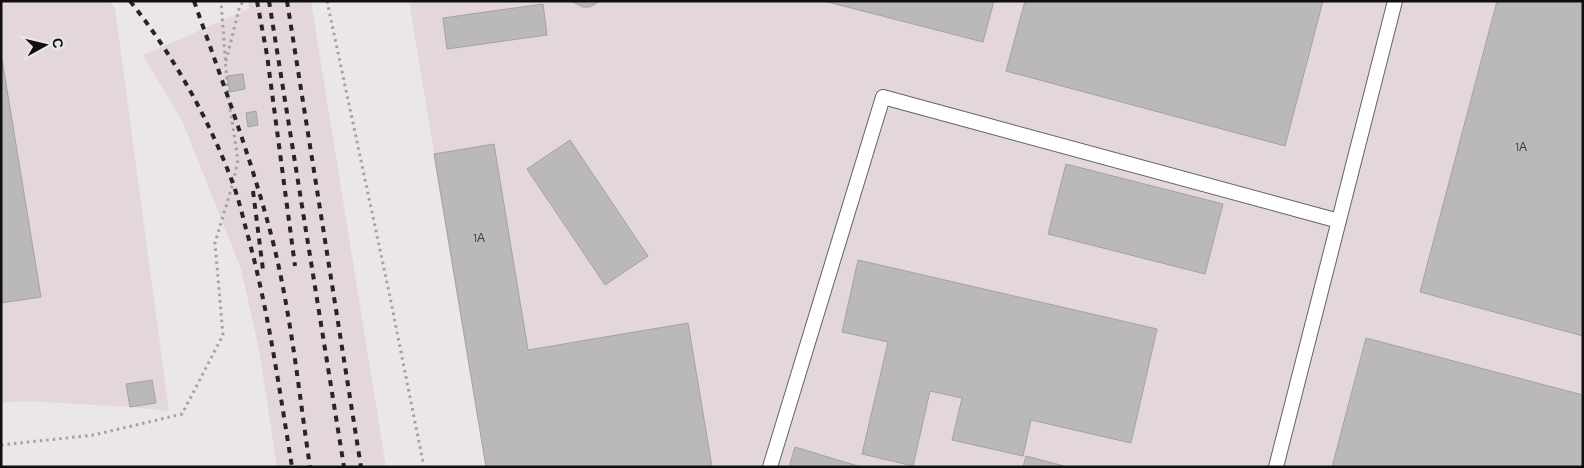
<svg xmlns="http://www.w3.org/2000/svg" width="1584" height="468" viewBox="0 0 1584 468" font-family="Barlow,sans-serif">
	<rect width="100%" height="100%" fill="#ebe7e9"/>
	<path fill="#e3d7dd" d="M1 1H109L115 8 169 411 130 407 23 401 1 403Z
		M248 1H311L386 467H277L259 350 241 269 183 123 143 55 249 9Z
		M409 1H1583V467H486Z"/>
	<path fill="#bbb8b9" stroke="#a5a1a2" d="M600 1 590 7H583L571 1Z
		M824 1H994L983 42Z
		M1025 1H1323L1285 146 1006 71Z
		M1497 1H1583V336L1420 292Z
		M543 4 547 35 447 49 443 18Z
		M1 53 41 297 1 303Z
		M243 74 245 89 230 92 227 76Z
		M256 111 258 125 248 127 246 113Z
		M570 140 648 256 605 285 527 169Z
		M494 144 528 350 688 323 712 467H486L434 154Z
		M1066 164 1223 204 1205 274 1048 234Z
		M858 260 1157 329 1131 443 1031 420 1023 456 952 440 962 398 930 391 913 466 862 454 888 342 842 332Z
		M1366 338 1583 395V467H1332Z
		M152 380 156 403 130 407 126 384Z
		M795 447 861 467H789Z
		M1026 456 1068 467H1023Z"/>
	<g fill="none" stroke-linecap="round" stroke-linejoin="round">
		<defs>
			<path id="service" d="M770 467 883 97 1339 221
				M1276 467 1395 1"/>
		</defs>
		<use href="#service" stroke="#656163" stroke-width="16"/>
		<path stroke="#a4a1a3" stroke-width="3" stroke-dasharray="2.5 4" stroke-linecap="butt" d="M327 1 389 292 424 467
			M226 61 239 9 243 1
			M1 445 94 435 182 414 223 335 215 243 233 183 238 160 228 96 221 1"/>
		<use href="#service" stroke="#fff" stroke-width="14"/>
		<path stroke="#272626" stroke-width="4" stroke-dasharray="6 6" stroke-linecap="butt" d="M130 1C173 55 208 117 232 181 238 197 242 213 246 229 268 307 279 387 292 467
			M194 1C222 81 252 160 273 242 291 314 299 393 310 467
			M257 1 267 55 295 266
			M269 1 344 467
			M287 1 361 467
			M253 191 263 270"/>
	</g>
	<g text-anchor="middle" stroke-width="5" stroke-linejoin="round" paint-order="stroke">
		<g font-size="12" fill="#3b393a">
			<text x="1521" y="151">1А</text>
			<text x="479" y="242">1А</text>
		</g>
	</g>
	<rect width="1584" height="468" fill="none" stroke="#100f0f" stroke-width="5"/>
	<g transform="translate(45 45) rotate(82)" stroke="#ebe7e9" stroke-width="4" paint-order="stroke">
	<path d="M0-4L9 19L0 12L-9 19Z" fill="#100f0f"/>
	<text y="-8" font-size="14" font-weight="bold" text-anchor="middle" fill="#100f0f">С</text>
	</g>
</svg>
